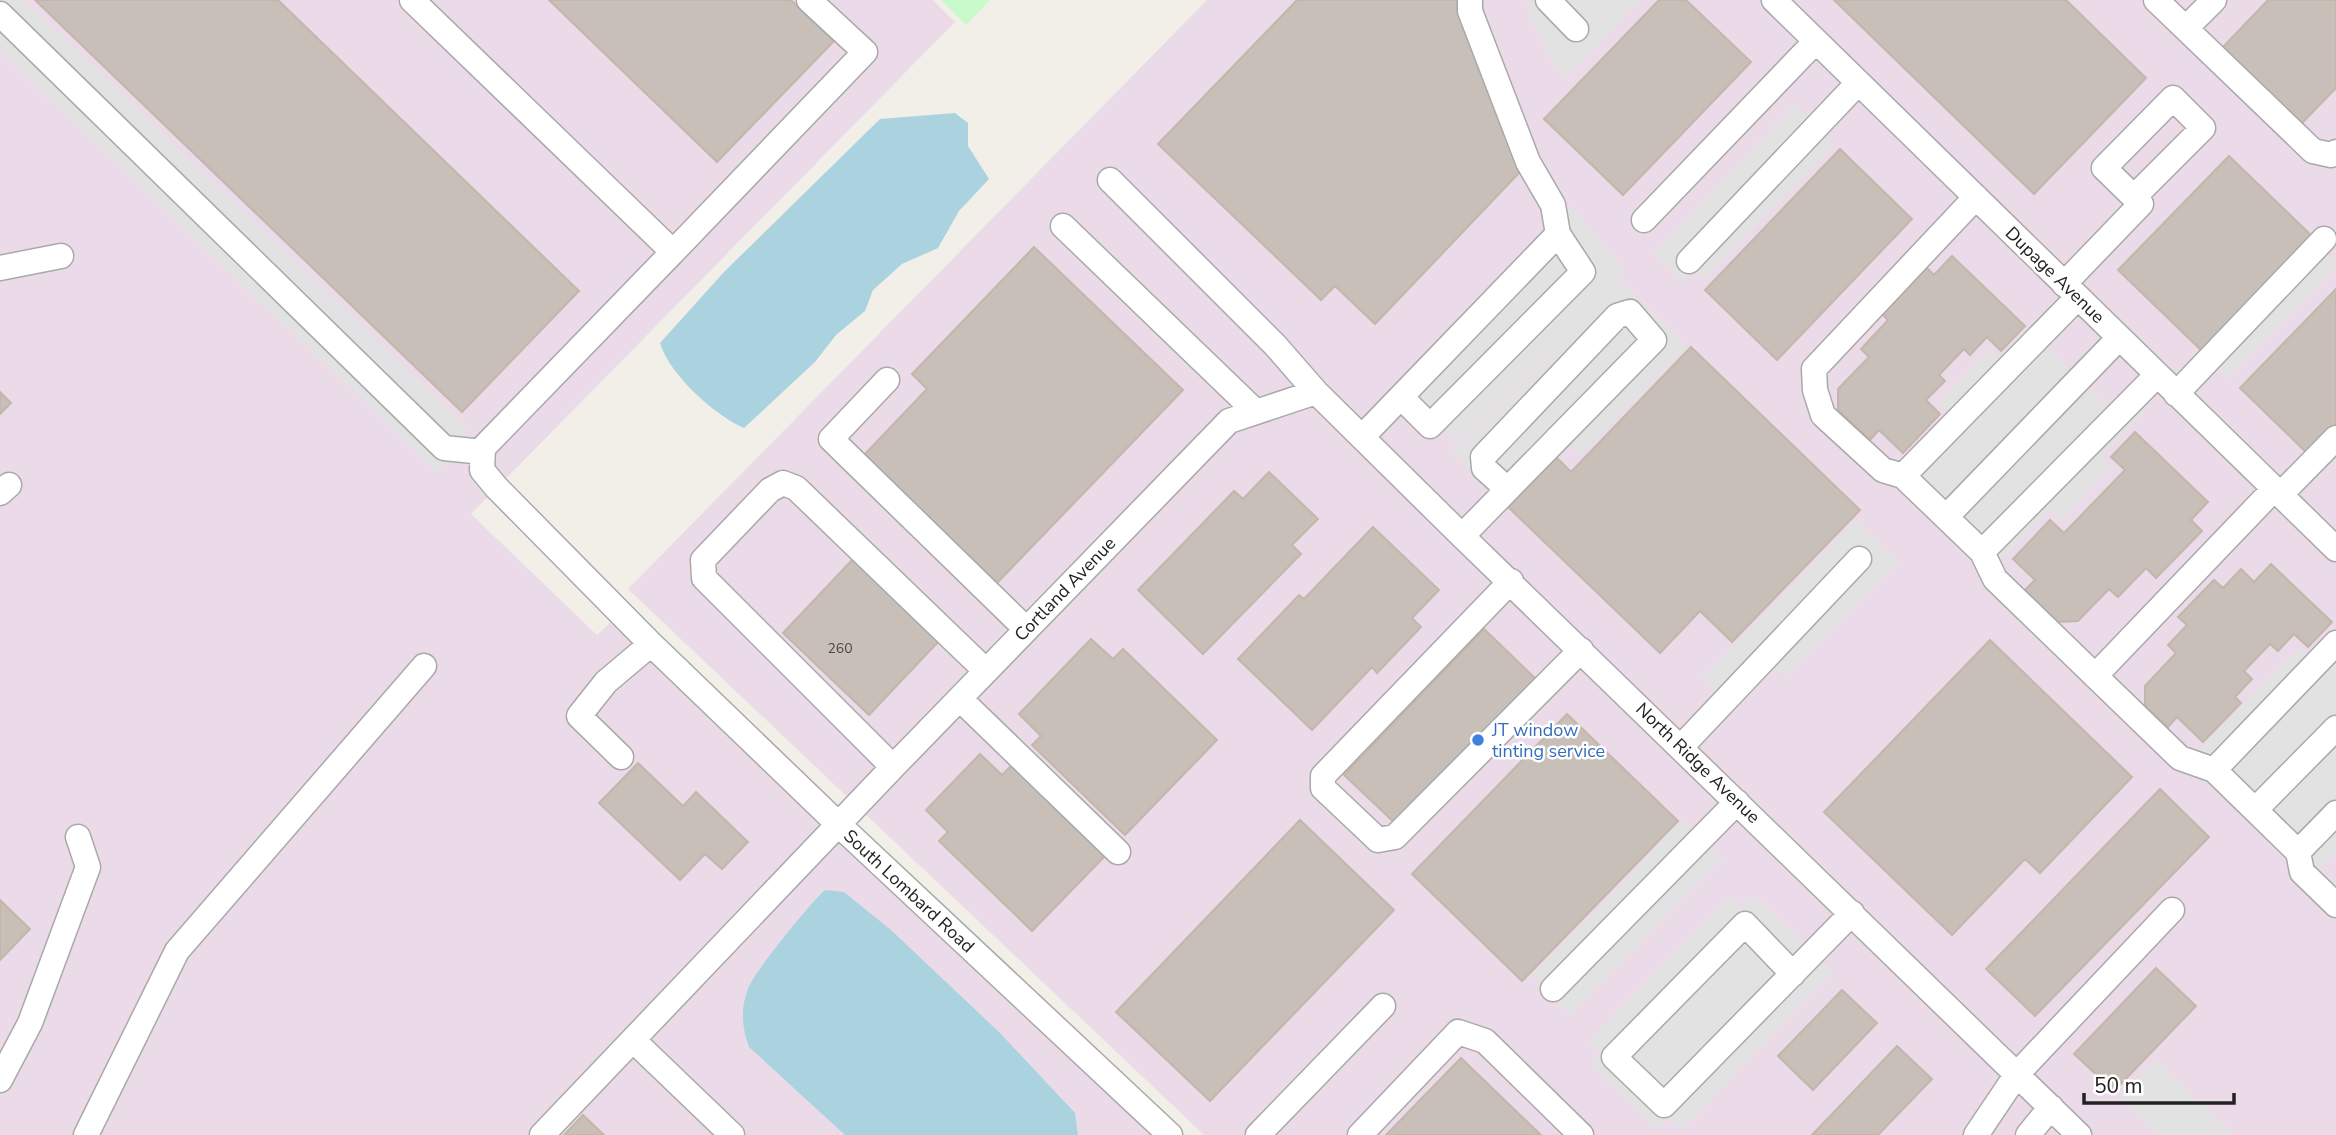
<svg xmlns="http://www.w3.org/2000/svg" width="2336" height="1135" viewBox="0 0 2336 1135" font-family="'Nunito Sans',sans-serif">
	<rect width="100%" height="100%" fill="#f2efe9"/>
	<path fill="#ebdbe8" d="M0 0H933L955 22 471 514 597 635 615 618 1152 1135H0Z
		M1207 0H2336V1135H1204L628 589Z"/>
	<path fill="#c8facc" d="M941 0H990L966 25Z"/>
	<path fill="#e2e2e2" d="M0 0H24L468 428 438 473 0 51Z
		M1527 0H1640L1566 77 1558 71 1531 18Z
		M1795 106 1834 144 1703 280 1693 270 1682 281 1654 253Z
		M1570 205 1624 270 1457 440 1392 390Z
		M2313 240 2336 262V267L2228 377 2203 353Z
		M1617 279 1687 347 1581 455 1568 442 1506 505 1451 451Z
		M2062 331 2047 347 2088 387 2112 410 2128 395 2145 412 2102 456 2112 466 2060 520 2050 510 1987 574 1905 489 1949 413 1939 403 1991 349 2001 359Z
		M1855 520 1898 562 1787 676 1774 666 1733 707 1702 677Z
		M2336 630V851L2304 887 2282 852 2216 790 2195 777 2192 779 2182 768 2299 648 2310 657Z
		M1682 820 1722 859 1570 1015 1530 976Z
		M1730 896 1742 907 1754 896 1833 972 1681 1130 1669 1118 1658 1129 1590 1064 1601 1053 1590 1041Z
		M2155 1060 2234 1135H2158L2119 1097Z"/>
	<path fill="#aad3df" d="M955 113 968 123V146L989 179 959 211 938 248 902 264 873 290 865 311 836 335 815 362 744 428C714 415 669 374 660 343L724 272 880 119Z
		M825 890 844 892 891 930 1000 1033 1075 1113 1078 1135H845L749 1047C742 1028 740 1009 748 989 753 973 811 902 825 890Z"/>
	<path fill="#c7bfb8" stroke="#c4b6ab" stroke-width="2" d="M35 0H278L579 291 462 412Z
		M549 0H791L834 41 717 162Z
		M1297 0H1460L1520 172 1375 324 1335 286 1321 300 1158 144Z
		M1659 0H1686L1751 62 1623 195 1544 119Z
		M1834 0H2066L2146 78 2034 194Z
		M2268 0H2336V88L2301 124 2222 48Z
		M1840 149 1912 219 1777 360 1705 290Z
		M2229 156 2313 237 2202 351 2118 270Z
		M1034 247 1183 390 997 583 864 455 927 389 912 374Z
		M1952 256 2025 326 2001 351 1987 337 1970 355 1964 349 1939 375 1945 381 1926 400 1940 414 1903 453 1879 430 1870 440 1838 410V389L1869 357 1861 349 1888 320 1879 311 1924 265 1934 275Z
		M2336 289V425L2308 454 2240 388Z
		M1691 347 1860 510 1732 642 1700 611 1660 653 1507 506 1555 456 1571 472Z
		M0 392 11 403 0 414Z
		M2135 432 2208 502 2191 520 2202 531 2156 578 2146 568 2118 597 2109 589 2078 621 2058 622 2025 590 2035 580 2013 559 2050 520 2064 533 2125 470 2111 457Z
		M1269 472 1318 519 1292 545 1301 554 1203 654 1138 590 1234 491 1243 499Z
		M1373 527 1439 590 1412 618 1421 627 1377 673 1372 667 1312 730 1238 659 1299 595 1304 599Z
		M853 559 939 641 869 715 783 633Z
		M2271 564 2332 622 2308 647 2294 634 2278 651 2270 644 2244 671 2252 679 2235 697 2241 703 2203 742 2177 717 2168 727 2145 706V686L2176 653 2168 645 2187 625 2178 617 2214 580 2223 588 2241 569 2254 582Z
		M1484 629 1538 681 1398 826 1344 775Z
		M1091 639 1113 659 1123 649 1217 740 1125 835 1032 745 1041 736 1019 714Z
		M1990 640 2132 777 2040 873 2025 859 1952 935 1824 812Z
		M1567 714 1678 821 1522 981 1412 874Z
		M980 754 1002 775 1012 765 1106 855 1032 931 939 841 948 832 926 810Z
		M638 763 683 806 696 792 748 842 722 869 705 854 680 880 599 803Z
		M2160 789 2209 837 2035 1016 1986 969Z
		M1300 820 1394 910 1210 1101 1116 1012Z
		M0 900 30 929 0 960Z
		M2156 968 2196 1006 2114 1091 2074 1054Z
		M1842 990 1877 1023 1813 1090 1778 1056Z
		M1897 1046 1932 1079 1878 1135H1812Z
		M1461 1058 1541 1135H1386Z
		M583 1115 604 1135H564Z"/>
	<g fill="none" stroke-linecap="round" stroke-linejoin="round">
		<defs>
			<path id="minor" d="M412 0 673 252 483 448 482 470 496 487 651 644 838 824 1170 1135
				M1548 0 1576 29
				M1774 0 2336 549
				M2156 0 2313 151 2331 155 2336 152
				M0 14 444 448 483 452
				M2186 28 2214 0
				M1110 180 1275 345 1316 392 1462 536 2079 1135
				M1976 197 1814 369 1815 390 1823 415 1883 470 1903 476 1982 552 1995 579 2180 758 2214 770 2298 852 2302 872 2336 905
				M1644 220 1816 41
				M1063 226 1256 412
				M673 252 865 52 809 0
				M1689 261 1858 83
				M0 268 61 256
				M2064 284 2141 204 2104 168 2173 98 2203 128 2134 197
				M887 380 831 439 1026 629
				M2176 394 2324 239
				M1401 397 1430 426 1583 272 1558 234 1553 205 1528 162 1470 11V0
				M1362 437 1558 234
				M1903 476 2078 297
				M0 493 9 485
				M2280 495 2336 438
				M1946 517 2119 338
				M1462 536 1654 340 1630 312 1617 316 1483 457 1484 468 1507 489
				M1982 552 2157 375
				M1511 581 1323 776V788L1378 840 1395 837 1581 650
				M2095 676 2274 489
				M960 699 1118 852
				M1681 747 1859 559
				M621 757 579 716 606 682 651 644
				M893 767 704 578 703 560 770 490 783 483 796 488 986 671
				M2214 770 2336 643
				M2255 810 2336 728
				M2298 852 2336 813
				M1793 974 1745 924 1614 1057 1664 1105 1852 913
				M1553 989 1737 802
				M633 1040 732 1135
				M0 1080 30 1023 88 867 78 837
				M86 1135 177 951 424 666
				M542 1135 893 767 1229 421 1316 392
				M1258 1135 1383 1006
				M1360 1135 1458 1032 1485 1041 1581 1135
				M1976 1135 2017 1074 2172 910
				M2028 1135 2051 1107"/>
		</defs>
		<use href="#minor" stroke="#a9a9a9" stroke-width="27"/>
		<use href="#minor" stroke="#fff" stroke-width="24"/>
	</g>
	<circle fill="#3f7fe0" stroke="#fff" stroke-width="2.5" cx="1478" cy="740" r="7"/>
	<g text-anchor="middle" stroke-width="5" stroke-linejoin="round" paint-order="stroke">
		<g font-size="14" fill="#4b4948">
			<text x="840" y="653">260</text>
		</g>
		<g font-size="18" fill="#222" stroke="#fff">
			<text transform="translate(2055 275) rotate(44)" y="6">Dupage Avenue</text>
			<text transform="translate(1065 589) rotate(-46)" y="6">Cortland Avenue</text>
			<text transform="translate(1698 763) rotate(44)" y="6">North Ridge Avenue</text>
			<text transform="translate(909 891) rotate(43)" y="6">South Lombard Road</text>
		</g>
		<g font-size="18" fill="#366cbe" stroke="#fff" text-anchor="start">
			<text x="1492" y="736">JT window<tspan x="1492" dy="21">tinting service</tspan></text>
		</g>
	</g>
	<path d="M2084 1093v10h150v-10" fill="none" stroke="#222222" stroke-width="3.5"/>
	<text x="2094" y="1093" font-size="21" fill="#222222" stroke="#ffffff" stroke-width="5" paint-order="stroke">50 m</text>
</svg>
